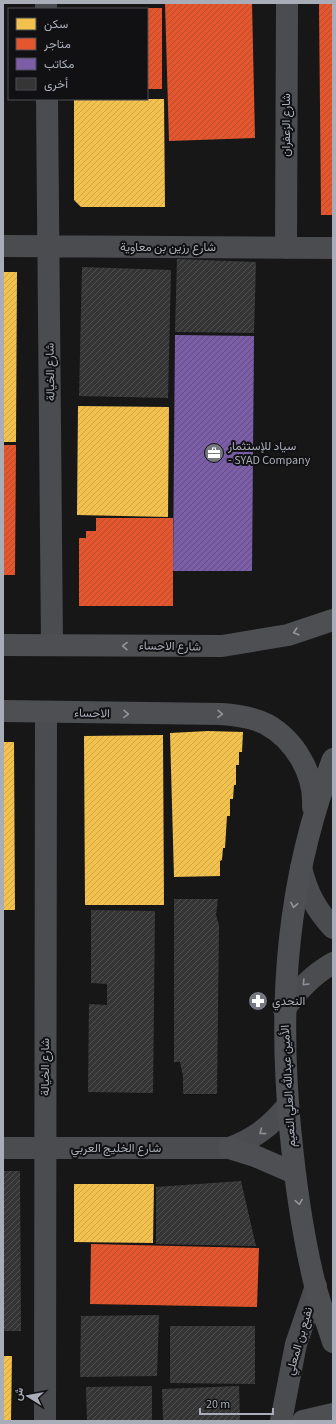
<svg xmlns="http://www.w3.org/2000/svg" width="336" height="1424" viewBox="0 0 336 1424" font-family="'Source Sans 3',Vazirmatn,sans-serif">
	<defs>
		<pattern id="homes-hatch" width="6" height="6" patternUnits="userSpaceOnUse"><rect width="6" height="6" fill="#f2c14e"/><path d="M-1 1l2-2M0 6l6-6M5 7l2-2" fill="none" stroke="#cca549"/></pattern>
		<pattern id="shops-hatch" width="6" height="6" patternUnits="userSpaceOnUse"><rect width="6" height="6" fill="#e4572e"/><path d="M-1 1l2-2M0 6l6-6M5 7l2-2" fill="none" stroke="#b84e30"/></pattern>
		<pattern id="offices-hatch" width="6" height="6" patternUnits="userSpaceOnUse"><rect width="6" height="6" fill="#7b5ea7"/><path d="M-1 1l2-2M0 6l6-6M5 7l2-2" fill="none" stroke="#614f80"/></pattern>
		<pattern id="building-hatch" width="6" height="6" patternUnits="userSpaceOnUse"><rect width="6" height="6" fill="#353536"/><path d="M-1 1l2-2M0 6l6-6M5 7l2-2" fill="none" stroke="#4f5051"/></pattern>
	</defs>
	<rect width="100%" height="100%" fill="#171717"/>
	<path fill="url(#homes-hatch)" d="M74 99H164L165 207H81L74 200Z
		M3 272H17L16 442H3Z
		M78 406 169 407 168 517 77 515Z
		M208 731 243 732 242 752H239V765H236V785H234L233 799H230V816H227L225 848H223L222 860 220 861V876L174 877 170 733Z
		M163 735 164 905H85L84 736Z
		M3 742H14L15 910H3Z
		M74 1184H154L153 1243 74 1242Z
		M3 1356H12L11 1421H3Z"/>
	<path fill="url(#shops-hatch)" d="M165 3H252L255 138 169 141Z
		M319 3H333V215H321Z
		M147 8H162V89H147Z
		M3 445H16L15 575H3Z
		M96 518H173V606H79V538H86V531H96Z
		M91 1244 259 1248 257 1307 90 1304Z"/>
	<path fill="url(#offices-hatch)" d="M175 335 254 336 252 571H173Z"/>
	<path fill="url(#building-hatch)" d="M177 259 256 262 254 333 175 332Z
		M82 267 171 270 168 398 79 396Z
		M174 899H218L216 915 219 925 217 1094H183V1076L180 1062H174Z
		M91 910 155 911 153 1093 88 1092 89 1004 107 1005V984L91 983Z
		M3 1171H20L21 1331H3Z
		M241 1181 256 1246 156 1244V1187Z
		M159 1315 157 1376 80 1377 81 1316Z
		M170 1326H255V1384L170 1383Z
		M152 1386V1421H87L86 1387Z
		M239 1386 240 1421H163L162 1389Z"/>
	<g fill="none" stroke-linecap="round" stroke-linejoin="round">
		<path stroke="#4b4c50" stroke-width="22" d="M46 3V9
			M47 99 52 645
			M3 246 333 248
			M286 248 287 3
			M301 868C308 894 315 908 333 928
			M284 1010C298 990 312 975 333 963
			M3 1148H229C254 1139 271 1126 288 1105
			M45 1421 46 712
			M281 1421 296 1344 316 1286"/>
		<path stroke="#4d4f52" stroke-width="22" d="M3 645 222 646 288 635 333 620
			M3 711 221 714C236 715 252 717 266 724 295 740 315 774 313 807
			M333 759C287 879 278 1001 290 1127 295 1180 302 1233 315 1285 320 1304 327 1323 333 1342
			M229 1148 255 1156 294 1173
			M303 1421 333 1414"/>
	</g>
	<defs><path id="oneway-chevron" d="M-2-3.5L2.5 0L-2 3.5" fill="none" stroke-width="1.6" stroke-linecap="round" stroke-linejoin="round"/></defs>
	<g stroke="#91969e">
		<use href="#oneway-chevron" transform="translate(296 632) rotate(163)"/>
		<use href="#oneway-chevron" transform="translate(125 646) rotate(-179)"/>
		<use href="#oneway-chevron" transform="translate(126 714) rotate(1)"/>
		<use href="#oneway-chevron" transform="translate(220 714) rotate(2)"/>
		<use href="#oneway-chevron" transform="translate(294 905) rotate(101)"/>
		<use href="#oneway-chevron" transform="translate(299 1202) rotate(81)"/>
	</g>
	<g stroke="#8c9099">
		<use href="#oneway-chevron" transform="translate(305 983) rotate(135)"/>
		<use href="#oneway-chevron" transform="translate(262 1132) rotate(143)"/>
	</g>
	<defs>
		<symbol id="office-disc" viewBox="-11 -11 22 22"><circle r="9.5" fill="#757880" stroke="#111113"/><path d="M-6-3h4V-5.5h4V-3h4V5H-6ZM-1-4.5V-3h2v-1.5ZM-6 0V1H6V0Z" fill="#fff"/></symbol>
		<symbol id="pharmacy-disc" viewBox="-11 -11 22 22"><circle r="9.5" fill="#757880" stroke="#111113"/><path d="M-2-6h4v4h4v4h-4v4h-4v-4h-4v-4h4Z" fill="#fff"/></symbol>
	</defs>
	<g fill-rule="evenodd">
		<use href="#office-disc" x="203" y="442" width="22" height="22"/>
		<use href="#pharmacy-disc" x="247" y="990" width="22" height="22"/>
	</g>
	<g text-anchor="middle" stroke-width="4" stroke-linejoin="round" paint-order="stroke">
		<g font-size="12" fill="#a8adb8" stroke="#111113">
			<text transform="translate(286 125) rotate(-90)" y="4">شارع الزعفران</text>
			<text x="168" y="251">شارع رزين بن معاوية</text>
			<text transform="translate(50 372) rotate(-91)" y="4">شارع الخيالة</text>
			<text transform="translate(170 646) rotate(1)" y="4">شارع الاحساء</text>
			<text transform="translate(92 713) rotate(1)" y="4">الاحساء</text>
			<text transform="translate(45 1067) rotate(-90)" y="4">شارع الخيالة</text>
			<text transform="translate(288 1086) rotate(-93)" y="4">الأمين عبدالله العلي النعيم</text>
			<text x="116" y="1152">شارع الخليج العربي</text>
			<text transform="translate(299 1341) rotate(-74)" y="4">نفيع بن المعلي</text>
		</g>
		<g font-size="12" fill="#a8adb8" stroke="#111113" text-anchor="start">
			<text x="228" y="450">سياد للإستثمار<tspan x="228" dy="14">- SYAD Company</tspan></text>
			<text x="272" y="1005">النحدي</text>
		</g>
	</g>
	<rect width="336" height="1424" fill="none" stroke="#a8adb8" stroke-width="8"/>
	<rect x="8" y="8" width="140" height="92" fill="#111113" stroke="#4d4f55"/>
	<rect x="16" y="18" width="20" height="12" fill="#f2c14e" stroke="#4d4f55"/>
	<text x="44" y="28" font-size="12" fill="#a8adb8">سكن</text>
	<rect x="16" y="38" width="20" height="12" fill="#e4572e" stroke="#4d4f55"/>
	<text x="44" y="48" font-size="12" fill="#a8adb8">متاجر</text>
	<rect x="16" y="58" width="20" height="12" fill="#7b5ea7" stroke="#4d4f55"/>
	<text x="44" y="68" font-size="12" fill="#a8adb8">مكاتب</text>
	<rect x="16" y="78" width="20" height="12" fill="#353536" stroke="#4d4f55"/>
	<text x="44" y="88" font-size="12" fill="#a8adb8">أخرى</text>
	<g transform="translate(28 1396) rotate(281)" stroke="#111113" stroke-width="3" paint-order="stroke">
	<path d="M0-3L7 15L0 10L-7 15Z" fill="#a8adb8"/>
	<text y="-6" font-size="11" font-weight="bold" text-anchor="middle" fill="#a8adb8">ش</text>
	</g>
	<path d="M200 1408v6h73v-6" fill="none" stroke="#a8adb8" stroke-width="2"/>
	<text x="206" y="1408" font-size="12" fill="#a8adb8" stroke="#111113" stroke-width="3" paint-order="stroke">20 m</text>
</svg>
